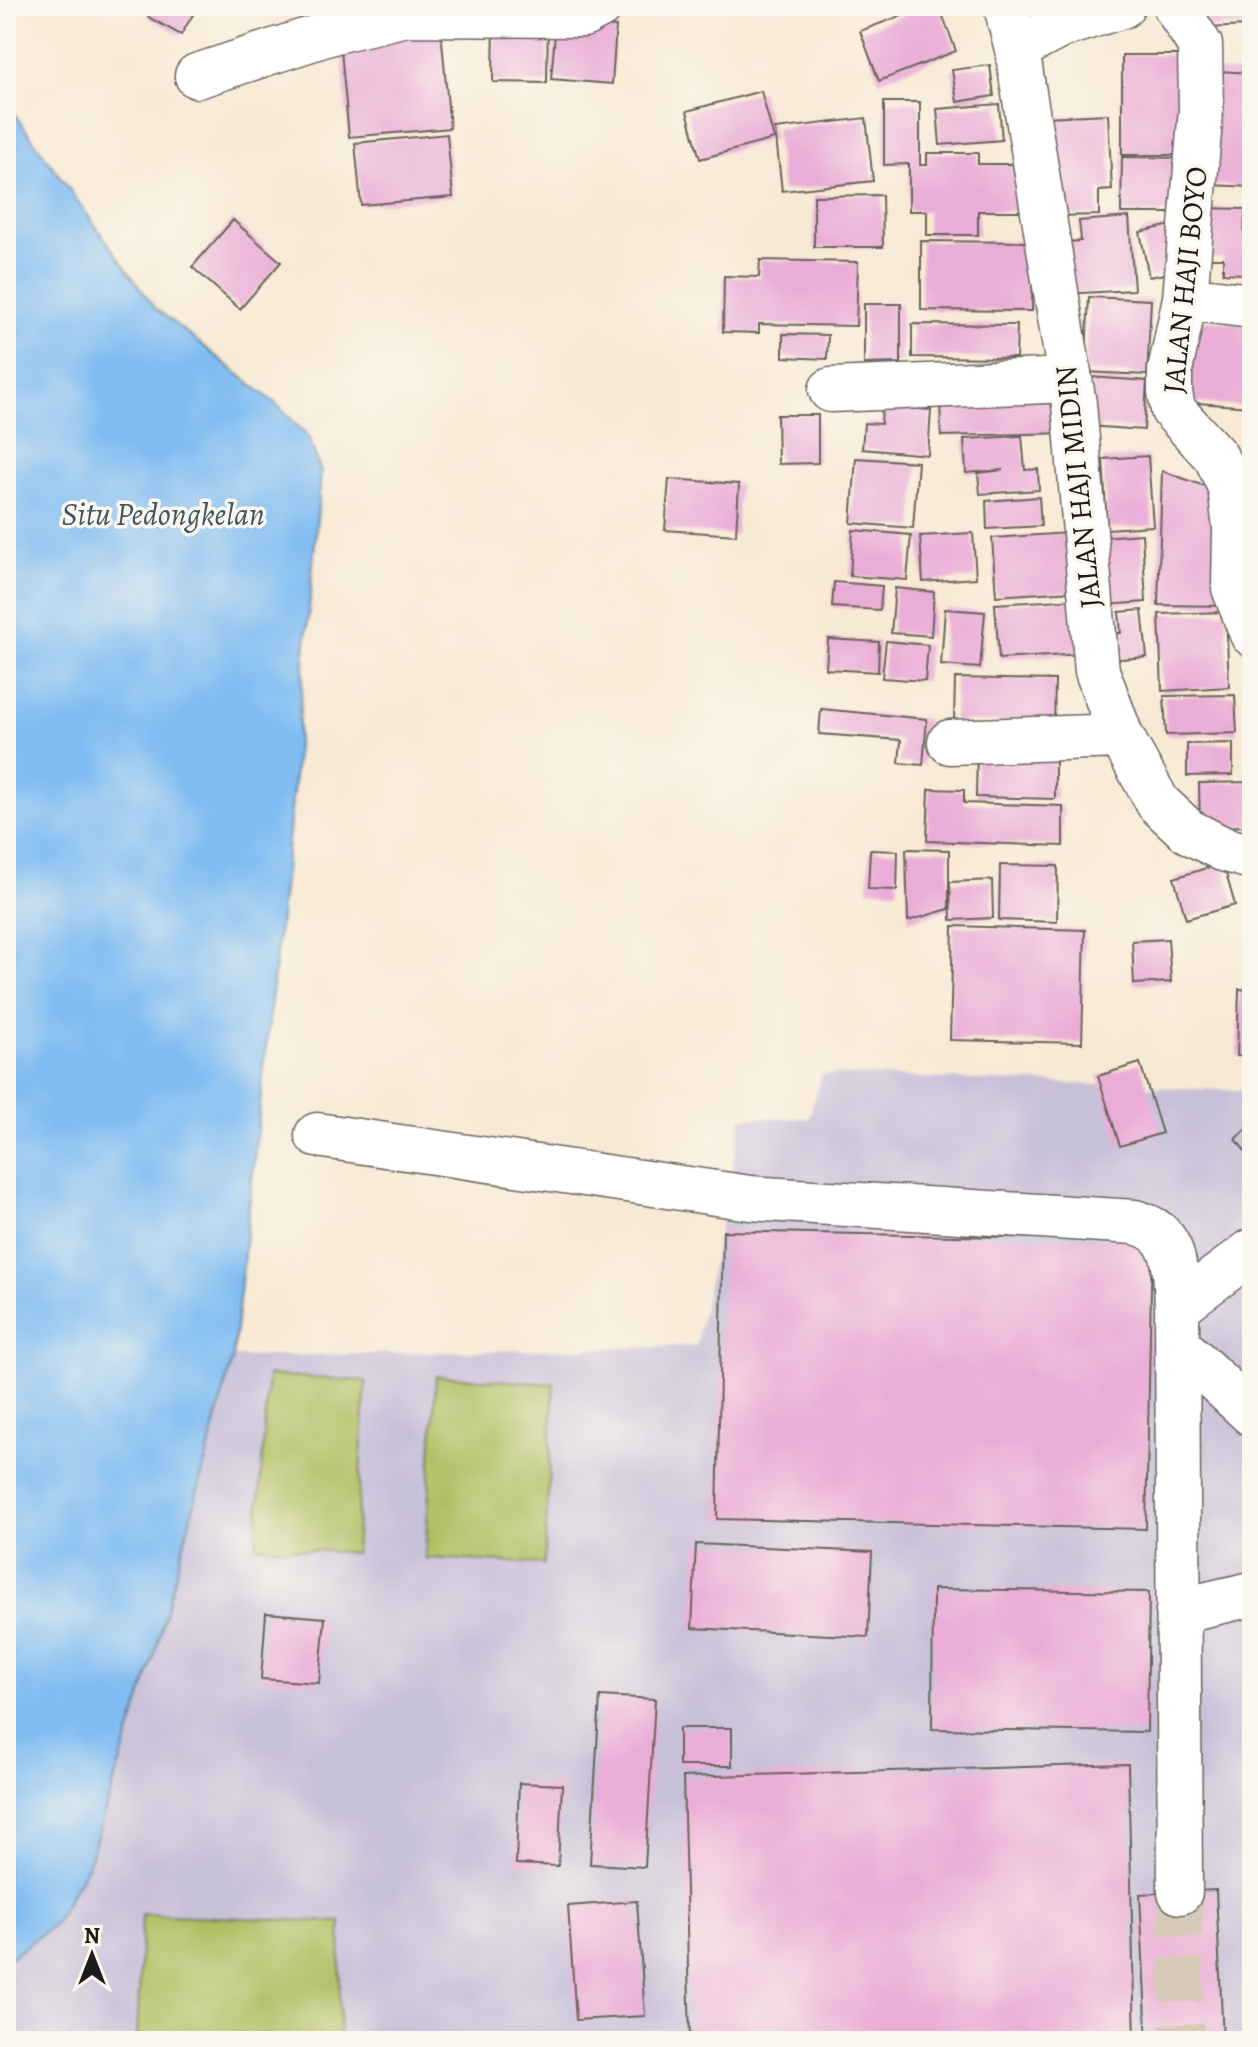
<svg xmlns="http://www.w3.org/2000/svg" width="1258" height="2047" viewBox="0 0 1258 2047" font-family="Alegreya,serif">
	<rect width="100%" height="100%" fill="#fbf7ec"/>
	<filter id="ink" filterUnits="userSpaceOnUse"><feTurbulence type="fractalNoise" baseFrequency=".0125" numOctaves="2"/><feDisplacementMap in="SourceGraphic" scale="16" xChannelSelector="R" yChannelSelector="G"/><feConvolveMatrix kernelMatrix="1 2 1 2 8 2 1 2 1" color-interpolation-filters="sRGB"/></filter>
	<filter id="wash" filterUnits="userSpaceOnUse"><feTurbulence type="fractalNoise" baseFrequency=".006" numOctaves="4" result="noise"/><feDisplacementMap in="SourceGraphic" scale="32" xChannelSelector="R" yChannelSelector="G"/><feGaussianBlur stdDeviation="1.8" result="paint"/><feColorMatrix in="noise" values="0 0 0 0 0 0 0 0 0 0 0 0 0 0 0 0 0 1.4 0 .05"/><feComposite in="paint" operator="in"/></filter>
	<g filter="url(#wash)">
		<rect width="100%" height="100%" fill="#f8e9d4"/>
		<path fill="#c7c0d9" d="M822 1074 1252 1091V2041H6V1961L54 1924 88 1864 154 1657 233 1357 696 1346 742 1118H809Z"/>
		<path fill="#afbe60" stroke="#666d3e" stroke-width="2" d="M268 1375 366 1381 355 1553 256 1546Z
			M436 1376 554 1384 544 1564 425 1558Z
			M142 1914 341 1922 339 2041H137Z"/>
		<path fill="#7fbcf2" stroke="#4e6c87" stroke-width="2" d="M6 102 155 308 275 403 309 437 321 473 290 823 233 1357 154 1657 88 1864 54 1924 6 1961Z"/>
		<g id="blocks">
			<path fill="#eaadd7" d="M155 6H198L181 35 148 17Z
				M927 6H939L956 51 879 81 860 31Z
				M1206 6H1252V9L1246 11 1247 26 1207 28Z
				M494 16 548 17 547 83 493 82Z
				M556 23 616 27 612 84 551 79Z
				M441 30 450 128 349 137 340 39Z
				M1122 55H1194L1195 155H1122Z
				M990 65 994 96 957 102 952 70Z
				M1217 71 1252 73V187L1211 185Z
				M761 91 774 139 700 159 687 111Z
				M884 102H920V165H927V153H978V164H1023L1024 211H978V235H927V211H909V164L884 165Z
				M999 104 1002 140 940 145 937 109Z
				M1108 114 1112 190 1099 191V215L1057 216 1045 117Z
				M866 118 873 181 782 191 775 129Z
				M447 134 453 197 361 205 355 143Z
				M1122 157 1185 158 1184 213H1121Z
				M882 195 883 247H814V196Z
				M1201 208 1245 209 1243 274 1223 273V258H1201Z
				M1247 208H1252V259H1247Z
				M1129 217 1134 290 1065 294 1061 242 1081 241 1079 221Z
				M233 220 281 262 240 309 192 267Z
				M1176 224 1185 270 1149 277 1140 232Z
				M921 241 1033 242 1032 311 921 310Z
				M760 260 858 262 856 326 759 324V333L723 332 724 276 759 277Z
				M1089 297 1151 300 1147 375 1085 372Z
				M864 304H901V363L864 364Z
				M1192 319 1252 324 1250 407 1185 402Z
				M912 324 1017 325 1016 358 912 357Z
				M783 334 828 335 827 359 783 357Z
				M1090 377 1147 381 1144 430 1087 426Z
				M1065 385 1066 433 941 436 940 389Z
				M882 406 931 410 928 455 862 449 864 423 881 424Z
				M777 415H818V463L778 464Z
				M1022 436 1025 470 1038 469 1039 490 980 494 978 473 1003 470 966 473 964 439Z
				M1148 456 1153 526 1107 529 1103 459Z
				M856 458 918 462 913 528 851 523Z
				M1162 471 1216 490 1225 606 1158 605Z
				M669 479 739 484 736 535 665 530Z
				M1039 497 1041 526 987 529 986 501Z
				M853 530 911 535 907 580 850 576Z
				M973 533 976 578 923 582 920 536Z
				M1069 533 1073 591 996 596 992 538Z
				M1142 534 1146 602 1105 605 1101 537Z
				M834 582 882 586 880 610 832 607Z
				M895 588 934 592 931 636 891 633Z
				M1080 599 1083 654 999 659 995 604Z
				M945 609 985 612 980 668 941 665Z
				M1142 610 1147 657 1108 660 1106 633H1121L1119 612Z
				M1226 612 1229 687 1162 691 1159 614Z
				M828 639 879 642 878 672 826 669Z
				M886 641 928 645 925 681 882 678Z
				M955 678 1055 680 1054 724 954 721Z
				M1235 695 1237 733 1166 735 1164 696Z
				M821 709 927 719 923 765 899 763 901 740 819 734Z
				M1233 743V775L1187 776V744Z
				M977 750 1055 752V799L976 797Z
				M1252 782V826L1200 827 1199 783Z
				M929 789 964 790V803L1063 806V846L927 841Z
				M906 849 949 850V909L908 921Z
				M870 850 898 851 897 890 868 889Z
				M1223 863 1235 905 1186 919 1174 878Z
				M1000 865 1058 866 1057 922 999 920Z
				M992 880 993 918 951 920 950 882Z
				M953 926 1085 930 1082 1043 950 1040Z
				M1168 939 1171 982 1134 984 1132 941Z
				M1239 989 1252 990V1057L1237 1056Z
				M1140 1063 1162 1133 1120 1146 1098 1076Z
				M1252 1124V1159L1235 1139Z
				M723 1231 1152 1240 1146 1529 717 1519Z
				M696 1544 872 1552 868 1637 692 1628Z
				M933 1589 1149 1592 1147 1732 932 1729Z
				M266 1613 325 1618 319 1683 261 1679Z
				M600 1696 655 1699 645 1867 590 1864Z
				M679 1728H732V1766H679Z
				M1128 1764 1135 2041H690L683 1777Z
				M519 1783 562 1785 558 1866 516 1864Z
				M1216 1890 1223 2041H1147L1140 1894Z
				M637 1901 645 2016 576 2020 568 1906Z"/>
		</g>
	</g>
	<g filter="url(#ink)">
		<use href="#blocks" fill-opacity="0" stroke="#69645c" stroke-width="2"/>
		<g fill="none" stroke-linecap="round" stroke-linejoin="round">
			<path stroke="#d7cab8" stroke-width="44" stroke-dasharray="44 22" stroke-linecap="butt" d="M1180 1892 1182 2041"/>
			<defs>
				<path id="minor" d="M1006 6 1017 49 1074 404 1097 671 1121 736 1158 803 1188 831 1223 849 1252 857
					M1175 6 1200 45 1201 109 1185 298 1170 371V392L1173 410 1216 457 1230 487 1235 528 1234 588 1252 634
					M1017 49 1060 26 1122 6
					M197 76 335 31 406 14 583 15 600 6
					M1185 298 1252 306
					M831 390 1070 380
					M950 742 1121 736
					M317 1135 750 1198 1135 1222C1179 1233 1175 1270 1177 1307L1180 1892
					M1177 1307 1252 1251
					M1178 1345 1252 1414
					M1178 1611 1252 1594"/>
			</defs>
			<use href="#minor" stroke="#69645c" stroke-width="47"/>
			<use href="#minor" stroke="#fff" stroke-width="44"/>
		</g>
	</g>
	<g text-anchor="middle" stroke-width="7" stroke-linejoin="round" paint-order="stroke">
		<g font-size="30" fill="#1c1c1c" stroke="#fbf7ec">
			<text transform="translate(1185 280) rotate(-84)" y="10">JALAN HAJI BOYO</text>
			<text transform="translate(1078 487) rotate(-96)" y="10">JALAN HAJI MIDIN</text>
		</g>
		<g font-size="32" font-style="italic" fill="#3f5467" stroke="#fbf7ec">
			<text x="163" y="525">Situ Pedongkelan</text>
		</g>
	</g>
	<rect width="1258" height="2047" fill="none" stroke="#fbf7ec" stroke-width="32"/>
	<g transform="translate(92 1955)" stroke="#fbf7ec" stroke-width="6" paint-order="stroke">
	<path d="M0-6L14 30L0 20L-14 30Z" fill="#1c1c1c"/>
	<text y="-12" font-size="22" font-weight="bold" text-anchor="middle" fill="#1c1c1c">N</text>
	</g>
</svg>
